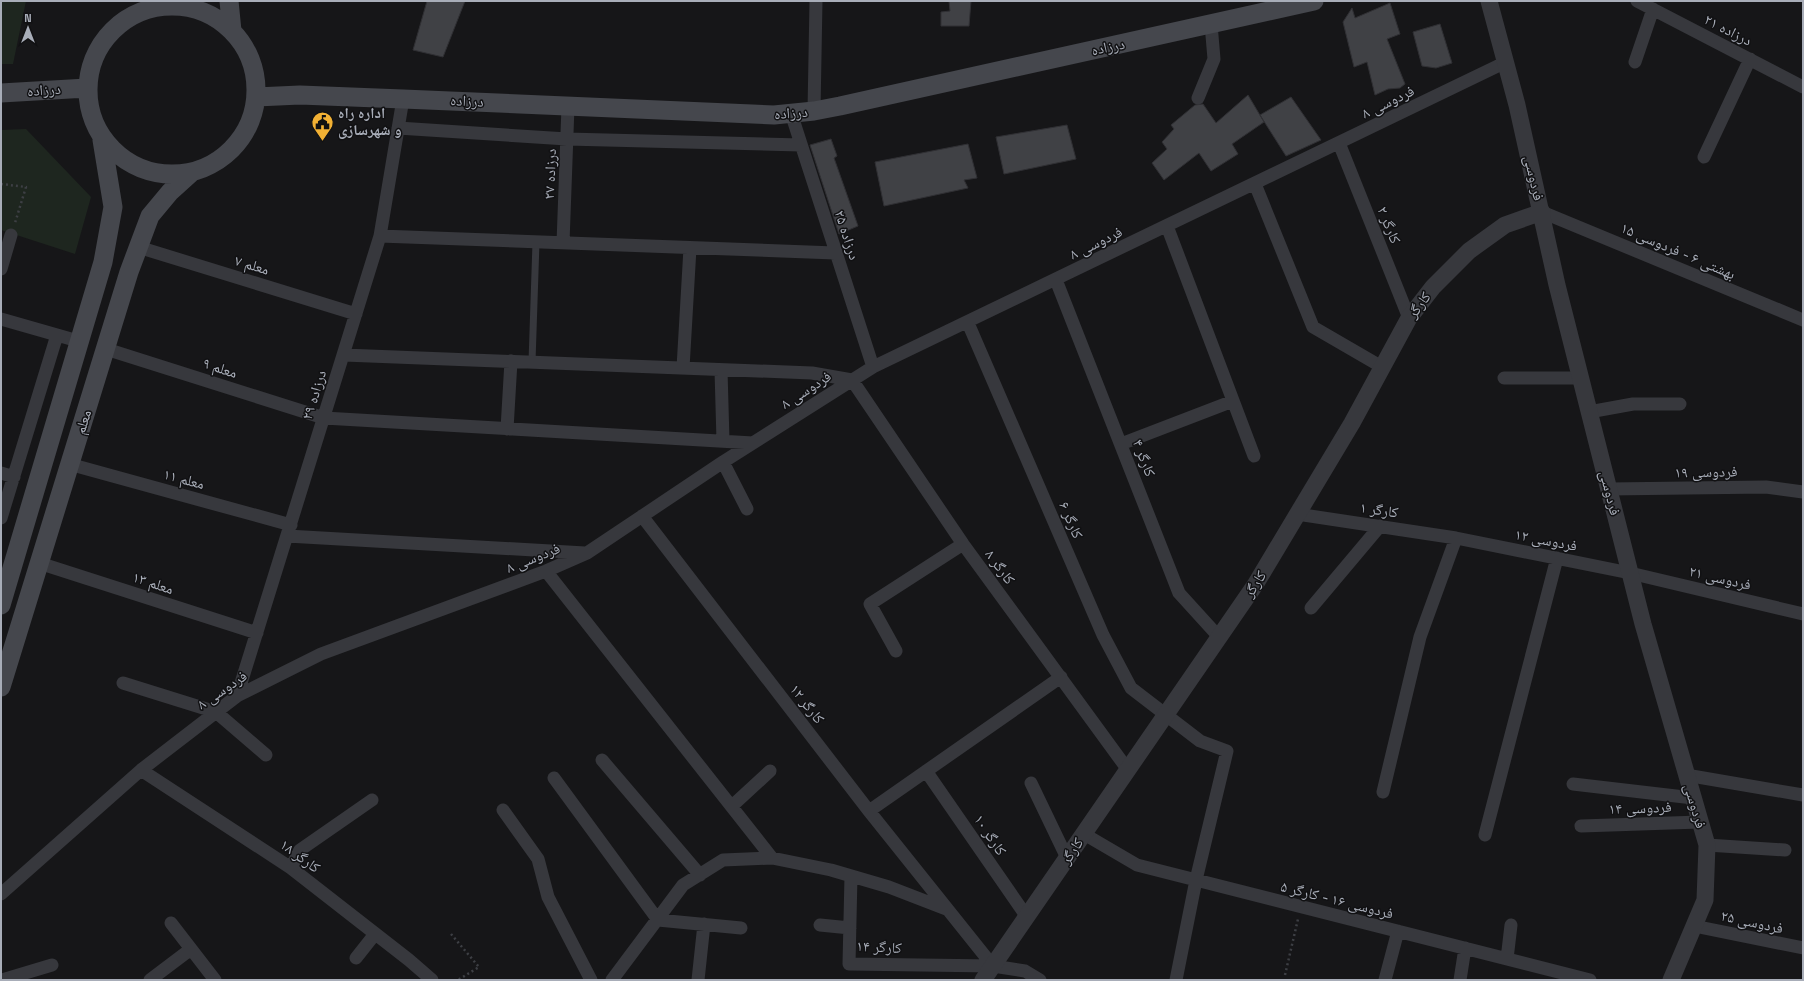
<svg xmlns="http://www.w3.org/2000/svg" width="1804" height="981" viewBox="0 0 1804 981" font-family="'Space Grotesk','Noto Naskh Arabic',sans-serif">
	<rect width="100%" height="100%" fill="#161618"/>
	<path fill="#1e261f" d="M1 1H26L13 64H1Z
		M26 129 91 197 75 254 1 230V130Z"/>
	<path fill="#404145" stroke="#303034" d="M427 1H465L443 57 413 50Z
		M949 1H971L969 26H941V12L950 11Z
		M1390 3 1400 34 1387 39 1405 84 1400 88 1388 89 1375 95 1367 62 1354 67 1343 22 1352 8 1355 18Z
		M1440 24 1452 63 1436 68 1422 66 1413 32Z
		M1248 95 1264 122 1232 144 1238 154 1211 171 1199 153 1164 180 1152 163 1167 149 1162 142 1174 129 1171 125 1195 105 1203 104 1216 123Z
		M1291 97 1321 140 1286 156 1260 115Z
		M1067 125 1076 159 1004 174 996 137Z
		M831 139 837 156 834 158 858 226 839 234 810 145Z
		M968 144 977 178 964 180 968 188 884 206 875 162Z"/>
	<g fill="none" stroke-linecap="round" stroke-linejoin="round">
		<path stroke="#3d3f44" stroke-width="2.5" stroke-dasharray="2 3" stroke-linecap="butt" d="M1 184 26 187 15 223
			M451 934 479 967 458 980
			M1285 975 1298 919"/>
		<path stroke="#37383d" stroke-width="7" d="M532 362 536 242"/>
		<path stroke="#37383d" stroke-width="13" d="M1637 1 1803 87
			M1635 62 1653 9
			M1198 98 1214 59 1211 24
			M814 111 816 1
			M791 113 873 367
			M398 128 567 139 801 145
			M1339 143 1409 318
			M1704 157 1750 59
			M1255 184 1313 327 1382 367
			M1542 212 1803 320
			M1167 226 1254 456
			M380 236 835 253
			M563 243 568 106
			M138 247 356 314
			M1 269 11 235
			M1056 280 1179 593 1219 637
			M1 319 78 341
			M968 323 1103 635 1131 688 1200 741 1227 751 1196 880 1176 980
			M106 349 324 418 753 443
			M344 355 812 373 852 380 963 544 1128 770
			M683 368 690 248
			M721 370 723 441
			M1504 378H1581
			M1589 412 1633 404H1680
			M507 429 511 361
			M1121 444 1233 401
			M723 462 747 509
			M69 464 291 525
			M1 473 14 477
			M1609 489 1766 487 1803 492
			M1297 514 1456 538 1630 573 1803 614
			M642 516 869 811 993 966
			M1 518 57 335
			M287 536 585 553
			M39 563 257 633
			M546 571 772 858
			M1311 608 1380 526
			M896 651 870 604 963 544
			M123 683 216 712 266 755
			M237 696 380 236 403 99
			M602 760 700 875
			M141 770 291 868 409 960 432 980
			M926 771 1027 917
			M1686 775 1803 795
			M554 778 658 920 741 928
			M1031 783 1067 858
			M1573 784 1693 798
			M1383 792 1420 637 1456 538
			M732 806 770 771
			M503 810 538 859 548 897 591 980
			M869 811 1061 677
			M1581 826 1700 822
			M1084 834 1137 865 1590 980
			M1485 835 1557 558
			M1707 845 1785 850
			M291 868 300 850 372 800
			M851 876 849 964 993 966 1025 971 1040 980
			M1 894 141 770 237 696 321 654 546 571 587 553 723 462 873 367 1506 62
			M171 923 215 980
			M820 925 850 928
			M1694 926 1803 948
			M356 958 375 934
			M1507 959 1511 925
			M2 980 52 965
			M150 980 191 949
			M612 980 683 885 723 860 772 858 831 870 889 887 946 909
			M698 980 704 924
			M1385 980 1398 931
			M1460 980 1465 948"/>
		<path stroke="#37383d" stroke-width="17" d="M1489 1 1517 105 1557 285 1643 624 1707 845 1705 900 1671 980
			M983 980 1255 585 1352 423 1409 318 1433 287 1469 251 1505 225 1542 212"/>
		<path stroke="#45474d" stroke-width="19" d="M229 1 232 31
			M88 90a84 84 0 1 1 168 0a84 84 0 1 1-168 0Z
			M1 93 87 88
			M256 97 300 95 403 99 774 115 814 111 840 106 1314 1
			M1 605 103 262 113 207 102 140
			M1 687 129 272 150 216 170 192 191 173"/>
	</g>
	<defs>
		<symbol id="civic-pin" viewBox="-11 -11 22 30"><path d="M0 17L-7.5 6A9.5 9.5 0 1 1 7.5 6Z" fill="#f2b134" stroke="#111113"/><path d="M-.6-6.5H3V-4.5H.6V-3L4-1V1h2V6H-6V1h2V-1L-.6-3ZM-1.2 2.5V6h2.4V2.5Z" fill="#111"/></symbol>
	</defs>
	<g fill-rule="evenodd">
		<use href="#civic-pin" x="310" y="110" width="25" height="34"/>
	</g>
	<g text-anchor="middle" stroke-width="3" stroke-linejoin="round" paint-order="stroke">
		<g font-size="15" fill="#a8adb8" stroke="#111113">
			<text transform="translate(1728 30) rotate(27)" y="5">درزاده ۲۱</text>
			<text transform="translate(1108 47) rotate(-12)" y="5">درزاده</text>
			<text transform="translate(44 90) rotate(-4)" y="5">درزاده</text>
			<text transform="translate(467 101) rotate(3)" y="5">درزاده</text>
			<text transform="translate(1388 102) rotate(-26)" y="5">فردوسی ۸</text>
			<text transform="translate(791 113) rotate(-4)" y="5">درزاده</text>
			<text transform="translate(550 174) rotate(-88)" y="5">درزاده ۲۷</text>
			<text transform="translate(1534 178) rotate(77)" y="5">فردوسی</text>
			<text transform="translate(1389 225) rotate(68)" y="5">کارگر ۲</text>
			<text transform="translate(847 235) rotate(72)" y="5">درزاده ۲۵</text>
			<text transform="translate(1096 243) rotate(-26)" y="5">فردوسی ۸</text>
			<text transform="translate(1678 251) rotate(23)" y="5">بهشتی ۶ - فردوسی ۱۵</text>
			<text transform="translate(252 265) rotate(17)" y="5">معلم ۷</text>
			<text transform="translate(1419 305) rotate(-53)" y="5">کارگر</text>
			<text transform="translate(220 368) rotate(18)" y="5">معلم ۹</text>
			<text transform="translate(806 390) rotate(-33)" y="5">فردوسی ۸</text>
			<text transform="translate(314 395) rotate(-73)" y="5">درزاده ۲۹</text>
			<text transform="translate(83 422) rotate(-73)" y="5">معلم</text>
			<text transform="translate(1144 458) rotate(69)" y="5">کارگر ۴</text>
			<text transform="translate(1706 472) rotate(-1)" y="5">فردوسی ۱۹</text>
			<text transform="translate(184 479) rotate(15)" y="5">معلم ۱۱</text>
			<text transform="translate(1610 493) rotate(76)" y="5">فردوسی</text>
			<text transform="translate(1379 510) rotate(8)" y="5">کارگر ۱</text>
			<text transform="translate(1071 520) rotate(67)" y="5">کارگر ۶</text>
			<text transform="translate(1546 540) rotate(11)" y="5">فردوسی ۱۲</text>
			<text transform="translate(533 558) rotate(-22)" y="5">فردوسی ۸</text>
			<text transform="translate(1000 567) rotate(54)" y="5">کارگر ۸</text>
			<text transform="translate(1720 578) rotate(13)" y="5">فردوسی ۲۱</text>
			<text transform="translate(153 583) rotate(18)" y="5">معلم ۱۳</text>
			<text transform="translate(1255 584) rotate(-57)" y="5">کارگر</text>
			<text transform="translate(222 690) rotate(-34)" y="5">فردوسی ۸</text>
			<text transform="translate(807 704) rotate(52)" y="5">کارگر ۱۲</text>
			<text transform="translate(1695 806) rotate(74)" y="5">فردوسی</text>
			<text transform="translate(1640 808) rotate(-2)" y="5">فردوسی ۱۴</text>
			<text transform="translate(990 835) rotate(56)" y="5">کارگر ۱۰</text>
			<text transform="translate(1072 851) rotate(-56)" y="5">کارگر</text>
			<text transform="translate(300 856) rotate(36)" y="5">کارگر ۱۸</text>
			<text transform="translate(1337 900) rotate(14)" y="5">فردوسی ۱۶ - کارگر ۵</text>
			<text transform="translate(1752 922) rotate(12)" y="5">فردوسی ۲۵</text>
			<text transform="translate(879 947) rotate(3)" y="5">کارگر ۱۴</text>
		</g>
		<g font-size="15" font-weight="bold" fill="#a8adb8" stroke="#111113" text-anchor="start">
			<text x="338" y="118">اداره راه<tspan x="338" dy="17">و شهرسازی</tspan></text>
		</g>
	</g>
	<rect width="1804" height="981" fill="none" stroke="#a8adb8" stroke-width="4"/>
	<g transform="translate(28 28)" stroke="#111113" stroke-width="3" paint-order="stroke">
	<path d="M0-3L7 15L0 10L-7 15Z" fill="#a8adb8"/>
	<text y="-6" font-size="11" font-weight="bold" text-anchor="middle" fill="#a8adb8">N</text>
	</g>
</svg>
